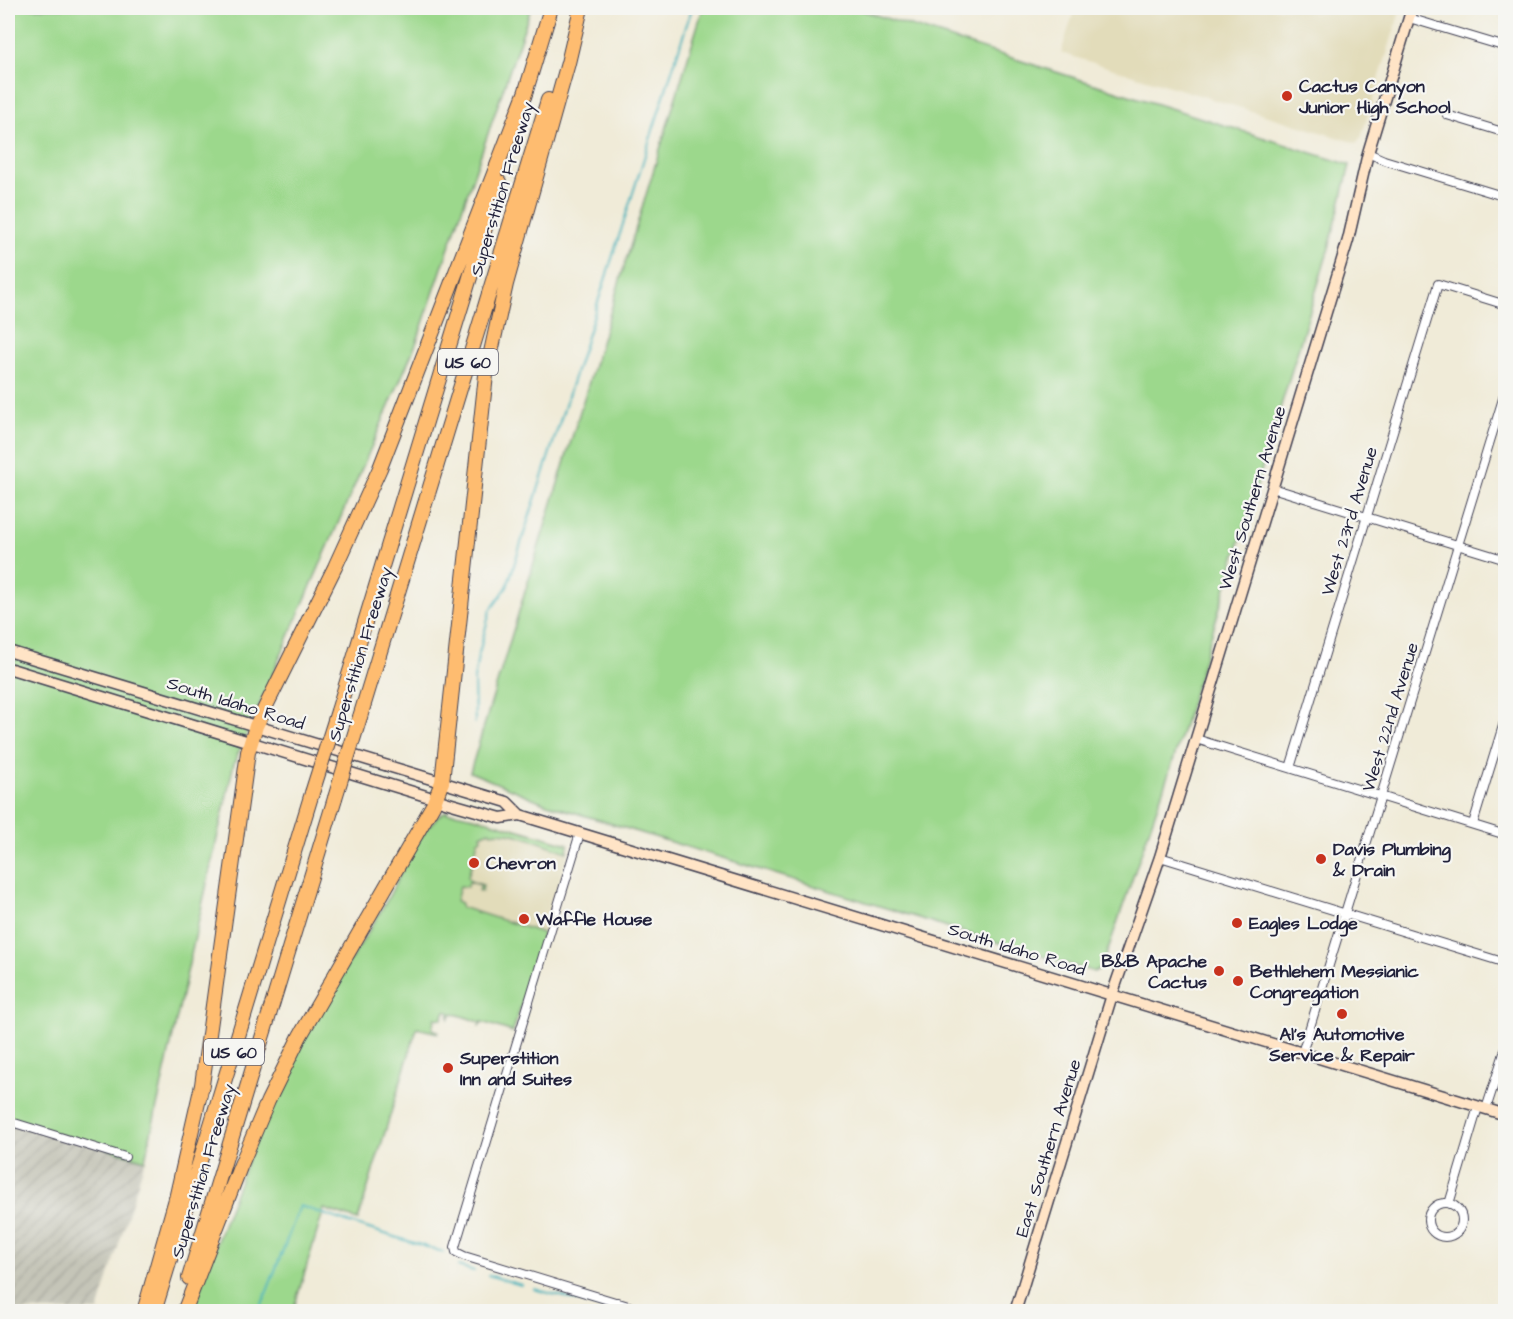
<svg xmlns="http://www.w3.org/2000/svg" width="1513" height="1319" viewBox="0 0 1513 1319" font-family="'Architects Daughter',sans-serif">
	<defs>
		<pattern id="industrial-furrows" width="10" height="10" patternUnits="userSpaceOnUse" patternTransform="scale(1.5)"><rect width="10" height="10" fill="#c5c5b8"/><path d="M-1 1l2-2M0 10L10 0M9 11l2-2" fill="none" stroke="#a9a99f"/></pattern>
	</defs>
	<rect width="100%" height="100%" fill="#f6f6f2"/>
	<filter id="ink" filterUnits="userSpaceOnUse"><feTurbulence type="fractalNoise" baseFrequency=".0167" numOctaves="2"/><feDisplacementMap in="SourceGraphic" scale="12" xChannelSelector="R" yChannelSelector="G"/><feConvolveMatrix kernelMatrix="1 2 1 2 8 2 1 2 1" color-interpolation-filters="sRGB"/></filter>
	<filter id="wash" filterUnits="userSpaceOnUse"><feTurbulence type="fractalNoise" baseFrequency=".008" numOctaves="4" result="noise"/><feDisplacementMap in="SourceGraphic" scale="24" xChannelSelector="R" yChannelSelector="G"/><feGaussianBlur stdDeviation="1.35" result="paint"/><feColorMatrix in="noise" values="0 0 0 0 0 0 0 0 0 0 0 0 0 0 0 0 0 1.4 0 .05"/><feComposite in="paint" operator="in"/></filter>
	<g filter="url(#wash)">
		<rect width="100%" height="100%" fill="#f0ebd8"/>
		<path fill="#e2dcba" d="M1075 8H1401L1361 138 1356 143 1061 53Z
			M472 815 570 843V847L545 933 447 905Z"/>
		<path fill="url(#industrial-furrows)" d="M8 1119 145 1160 98 1311H8Z"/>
		<path fill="#9cd88c" stroke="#5f7d64" stroke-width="1.5" d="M8 8H531L416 344 234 763 145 1160 8 1119Z
			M703 8H854L1350 165 1329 248 1174 758 1102 967 1094 972 547 804 470 772Z
			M447 811V813H455L474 817 568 844 567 852C548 846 509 828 491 833L489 831 481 835 482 838 478 841 468 877 470 881 483 885 482 891H479L481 885 469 882 467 887 460 886 456 901 461 903V907L543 933 513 1032 482 1022 479 1027 480 1022 452 1013 449 1018V1012L445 1011 442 1019 435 1018 432 1029 438 1031V1033L417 1028 358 1220 324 1209 293 1311 190 1312C226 1220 257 1124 304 1037 328 993 357 952 382 909 397 884 421 822 447 811Z"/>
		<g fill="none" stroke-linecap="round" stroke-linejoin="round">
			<path stroke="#41b1bb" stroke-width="2" d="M475 723 474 679 478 657 490 611 507 587 692 8
				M458 1266 474 1271
				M488 1275 521 1285
				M534 1289 608 1309
				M259 1312 300 1206 353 1224 443 1252"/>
		</g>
	</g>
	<g filter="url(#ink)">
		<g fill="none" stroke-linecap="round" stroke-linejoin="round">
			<defs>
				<path id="minor" d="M1409 18 1506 47
					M1447 115 1506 133
					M1368 153 1384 160 1506 197
					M1272 488 1506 560
					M1196 739 1506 835
					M1290 768 1438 284 1506 305
					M1473 824 1506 716
					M580 833 455 1247 456 1252 464 1256 648 1312
					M1160 857 1506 963
					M1302 1053 1506 389
					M1486 1109 1506 1047
					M8 1121 125 1157
					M1428 1220a17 17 0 1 1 34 0a17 17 0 1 1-34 0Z
					M1449 1204 1478 1107
					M615 1312 617 1302"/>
				<path id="secondary" d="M8 651 507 802 520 815
					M8 668 452 804 501 818 520 815 1506 1115
					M1015 1312 1112 995 1160 857 1348 240 1368 153 1412 8"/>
				<path id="motorway" d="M524 97 551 8
					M338 711 499 182
					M360 717 548 100
					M189 1278 335 798
					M144 1312 176 1199 202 1085 248 752 256 726 335 567 380 468 526 91
					M154 1312 312 793
					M184 1312 240 1167 268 1101 300 1036 433 805 442 782 486 375 506 284 568 63 581 8"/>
			</defs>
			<use href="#minor" stroke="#414053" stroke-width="10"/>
			<use href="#secondary" stroke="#414053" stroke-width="13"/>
			<use href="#motorway" stroke="#414053" stroke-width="16"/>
			<use href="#minor" stroke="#fff" stroke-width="8"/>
			<use href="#secondary" stroke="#ffe4c6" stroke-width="10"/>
			<use href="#motorway" stroke="#febc70" stroke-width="14"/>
			<defs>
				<path id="motorway-bridge" d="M312 793 338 711
					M335 798 360 717"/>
			</defs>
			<use href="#motorway-bridge" stroke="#414053" stroke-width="16" stroke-linecap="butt"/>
			<use href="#motorway-bridge" stroke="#febc70" stroke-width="14"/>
		</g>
	</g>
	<g fill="#c8321e" stroke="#f6f6f2" stroke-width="2">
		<circle cx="1287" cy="96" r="6"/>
		<circle cx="1321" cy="859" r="6"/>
		<circle cx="474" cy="863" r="6"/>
		<circle cx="524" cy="919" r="6"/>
		<circle cx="1237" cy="923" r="6"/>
		<circle cx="1219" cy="971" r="6"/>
		<circle cx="1238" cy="981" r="6"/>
		<circle cx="1342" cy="1014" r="6"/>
		<circle cx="448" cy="1068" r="6"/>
	</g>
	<g text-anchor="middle" stroke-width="4.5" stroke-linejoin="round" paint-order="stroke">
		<g fill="#f6f6f2" stroke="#626272" stroke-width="1.5">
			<rect x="438" y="349" width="60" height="26" rx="4.5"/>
			<rect x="204" y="1039" width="60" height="26" rx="4.5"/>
		</g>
		<g font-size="16" font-weight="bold" fill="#22223b">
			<text x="468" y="368">US 60</text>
			<text x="234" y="1058">US 60</text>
		</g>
		<g font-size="18" font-weight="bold" fill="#22223b" stroke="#f6f6f2" text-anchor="start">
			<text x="1299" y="92">Cactus Canyon<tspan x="1299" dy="21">Junior High School</tspan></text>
			<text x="1333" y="855">Davis Plumbing<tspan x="1333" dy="21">&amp; Drain</tspan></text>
			<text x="486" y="869">Chevron</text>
			<text x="536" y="925">Waffle House</text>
			<text x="1249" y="929">Eagles Lodge</text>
			<text x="1207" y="967" text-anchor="end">B&amp;B Apache<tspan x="1207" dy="21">Cactus</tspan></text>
			<text x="1250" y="977">Bethlehem Messianic<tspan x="1250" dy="21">Congregation</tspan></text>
			<text x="1342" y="1040" text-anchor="middle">Al's Automotive<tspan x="1342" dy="21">Service &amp; Repair</tspan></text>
			<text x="460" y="1064">Superstition<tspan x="460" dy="21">Inn and Suites</tspan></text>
		</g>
		<g font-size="18" fill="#22223b" stroke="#f6f6f2">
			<text transform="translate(502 189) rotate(-73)" y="6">Superstition Freeway</text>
			<text transform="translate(1252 498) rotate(-73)" y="6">West Southern Avenue</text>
			<text transform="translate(1349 521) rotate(-73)" y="6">West 23rd Avenue</text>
			<text transform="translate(360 654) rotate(-73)" y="6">Superstition Freeway</text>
			<text transform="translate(236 703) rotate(17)" y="6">South Idaho Road</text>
			<text transform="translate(1390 717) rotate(-73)" y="6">West 22nd Avenue</text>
			<text transform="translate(1017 949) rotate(17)" y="6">South Idaho Road</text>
			<text transform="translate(1048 1148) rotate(-73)" y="6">East Southern Avenue</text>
			<text transform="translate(203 1171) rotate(-73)" y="6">Superstition Freeway</text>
		</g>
	</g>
	<rect width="1513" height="1319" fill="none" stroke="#f6f6f2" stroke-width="30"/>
</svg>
